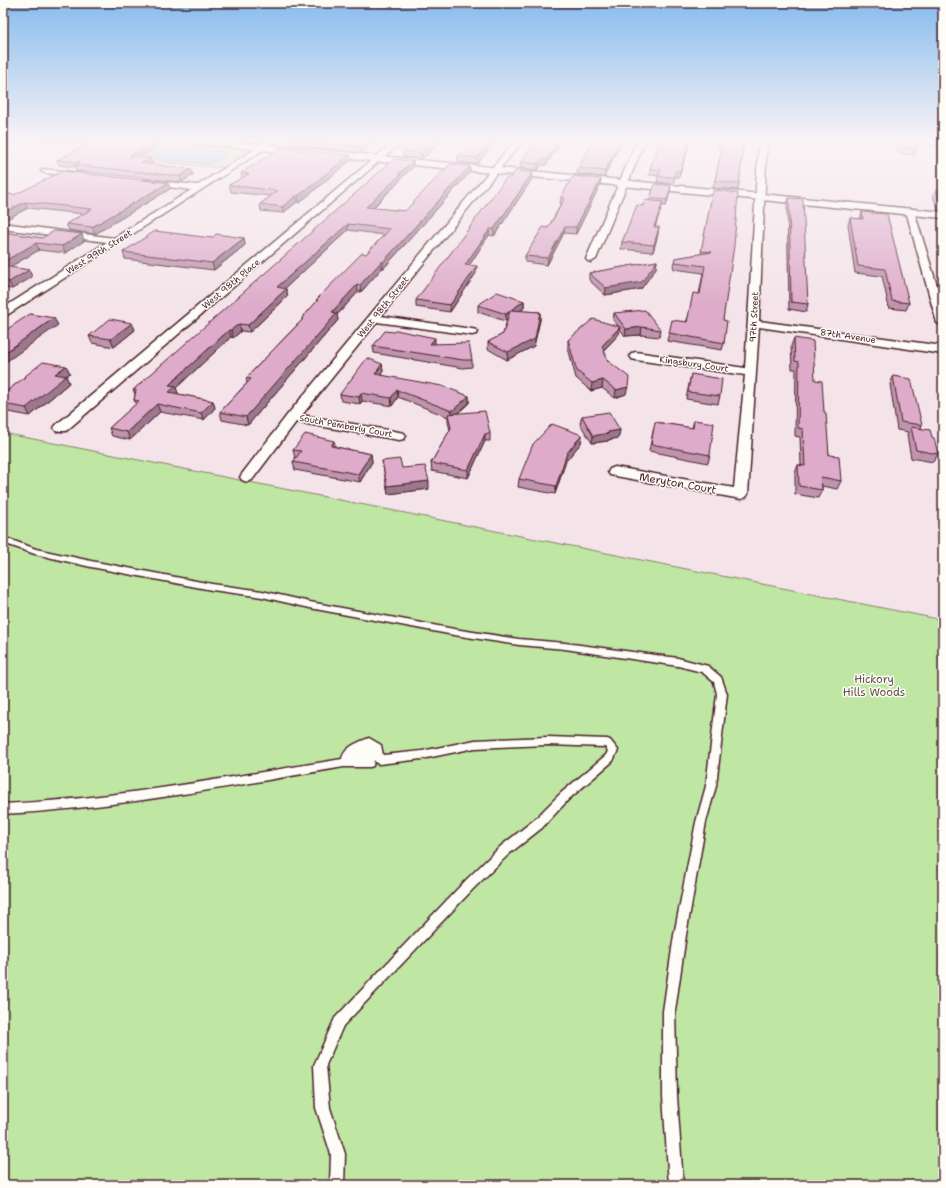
<svg xmlns="http://www.w3.org/2000/svg" width="946" height="1188" viewBox="0 0 946 1188" font-family="'Shantell Sans',sans-serif">
	<rect width="100%" height="100%" fill="#f4e4ea"/>
	<filter id="ink" filterUnits="userSpaceOnUse"><feTurbulence type="fractalNoise" baseFrequency=".025" numOctaves="2"/><feDisplacementMap in="SourceGraphic" scale="8" xChannelSelector="R" yChannelSelector="G"/><feConvolveMatrix kernelMatrix="1 2 1 2 8 2 1 2 1" color-interpolation-filters="sRGB"/></filter>
	<g filter="url(#ink)">
		<path fill="#bfe6a2" stroke="#848266" d="M196 139H273C255 150 217 141 196 139Z
			M174 141 246 148 250 151 224 168 139 160Z
			M3 433 943 620V1185H3Z"/>
		<path fill="#99c8f5" stroke="#7984a4" d="M171 147 226 152 229 153 209 164 149 158Z"/>
		<g fill="none" stroke-linecap="round" stroke-linejoin="round">
			<defs>
				<path id="lane" d="M3 537 36 549 91 561 212 584 262 591 310 602 454 629 519 639 565 643 678 658 708 666 721 677 727 694 716 786 706 822 686 935 675 1011 677 1096 683 1185H669L663 1096V1011L674 935 696 822 706 786 717 694 714 682 702 672 678 666 565 649 519 645 454 635 310 608 262 597 212 590 91 567 35 554 3 543Z
					M548 737 607 739 610 740 618 750 613 761 569 799 542 828 509 854 474 888 343 1026 326 1065 330 1108 345 1154 344 1185H330L331 1154 316 1108 314 1065 335 1018 466 880 501 846 534 820 561 793 606 755 608 751 605 747 548 745 475 748 422 759 379 764 376 763 374 760 373 766 370 767H344C231 786 118 808 3 814V804C117 799 229 777 342 759 344 747 359 742 369 738L381 745 383 755 422 751 475 740Z"/>
				<path id="street" d="M271 139H280L7 315 3 316V308L107 242 3 229V223L114 238 191 190 146 184H143V180L198 185Z
					M397 139H405L66 431H56L54 428 56 425Z
					M516 139H524L381 316 472 329 476 330 478 332 476 334 472 335 377 322 302 415 399 432 404 433 406 436 404 439 399 440 296 422 252 480 247 482 242 480 240 477 242 474 288 414Z
					M638 139H646L596 259 591 262 588 261 586 259Z
					M759 139H767L759 321 943 346V354L759 327 748 494 746 497 741 499 610 475 608 472 610 469 615 467 734 488 745 375 636 360 632 359 630 356 632 353 636 352 745 368Z
					M42 169 82 173 86 175 82 177 45 173 41 171Z
					M910 208 914 211 943 305V326L937 323 906 211Z"/>
				<path id="secondary" d="M176 139H209L943 212V218L181 142Z"/>
			</defs>
			<use href="#lane" stroke="#4a1f2b" stroke-width="3"/>
			<use href="#street" stroke="#4a1f2b" stroke-width="3"/>
			<use href="#secondary" stroke="#4a1f2b" stroke-width="3"/>
			<use href="#lane" fill="#fdfcf7" fill-rule="evenodd"/>
			<use href="#street" fill="#fdfcf7" fill-rule="evenodd"/>
			<use href="#secondary" fill="#fdfcf7" fill-rule="evenodd"/>
		</g>
		<path fill="#bf94ae" stroke="#4a1f2b" d="M24 139H132L158 147 140 157 150 158 152 164 151 165 193 175 182 182 77 171 75 167 59 165 57 160 86 145Z
			M293 139H377L360 153 292 146 291 140Z
			M417 139H444L428 154 421 159 403 157V151Z
			M475 139H498L477 164 458 162V156Z
			M538 139H563L546 165H541L538 170 520 168 521 162Z
			M595 139H623L604 177 577 174 578 168Z
			M661 139H691L679 177H675L673 184 657 182 658 176 649 175 650 169Z
			M719 139H744L739 184 738 190 713 188 722 148H718Z
			M893 139H943V146L915 144 917 149 915 155 899 154Z
			M351 160 299 203 297 202 283 213 261 211 260 204 271 196 231 192 229 185 242 178 241 173Z
			M413 161V167L400 179V181L373 208 405 211 470 172 383 269 382 268 361 292H358L337 315 338 320 248 425 222 420 220 412 247 383 246 378 302 320V318L317 302 316 300 366 254 384 235 348 230 285 288 286 289 288 296 250 332 241 331 233 338 231 337 176 388 178 393V394L213 401 215 408 204 420 160 412 130 440 112 436 109 428 136 404 134 400 135 394 133 390Z
			M532 179 494 236 489 235 469 265 476 273 450 312 416 307V300Z
			M601 179 600 185 576 234 564 233 547 265 525 262V256L548 228 561 204H560L561 197Z
			M170 189 95 234 69 230 66 224 83 214 28 208 3 221V193L14 195Z
			M936 190H943V212L938 210 933 196Z
			M670 192 666 206H662L655 227 658 234 653 252 621 249 622 242 643 206 650 200V198Z
			M712 196 723 320 724 343 722 350 667 341 669 333 686 322 699 294 703 273 674 269 673 265 675 258 701 254Z
			M789 198 808 304 806 312 789 309 787 204Z
			M862 212 909 303 906 310 889 308 882 276 855 273 848 225 850 218 860 219Z
			M943 215V225L941 219Z
			M3 232 42 238 84 241 65 253 39 250 9 267 29 270 32 277 12 289 3 288Z
			M212 238H244L245 245 214 270 125 259 123 252Z
			M657 261 656 268 641 289 605 295 589 280V273Z
			M524 301V308L520 311 540 312V320L534 346 507 360 488 349V342L503 334 507 320 505 321 478 312V305Z
			M614 313 661 330 659 337 641 335 625 336 620 329 619 334 604 350 608 361 626 394 615 398 602 388 591 391 576 378 568 348V340L618 326 613 320Z
			M132 323 135 330 114 347 92 343 89 336Z
			M794 338 815 380 824 412 829 455 841 481 837 489 822 486V490L818 498 795 494V473L798 465H801L800 437 795 436 796 369H792L791 346Z
			M435 344 472 360V367L463 368 374 353 373 346Z
			M382 364 383 371 381 375 469 396V403L458 413 490 433V441H485L468 478 432 471 431 463 450 430 448 422V417L398 397 392 406 362 401 360 404 341 401 340 394Z
			M66 366 70 373 66 376 69 383 30 416 3 411V394L24 378V377Z
			M691 374 720 396 718 404 686 399Z
			M893 376 922 425 921 428 932 437 938 454 933 462 911 458 907 435 908 432 897 430 890 384Z
			M582 416 620 430 618 438 608 440V441L592 443 580 424Z
			M694 420 710 455 708 463 649 451 655 422 692 428Z
			M582 435 581 443 566 461 555 494 518 487 519 479Z
			M336 447 371 454 372 462 360 482 295 470 293 462 296 458H295L293 450Z
			M382 461 402 468 429 489 388 494Z"/>
		<path fill="#9b788d" stroke="#4a1f2b" d="M370 139H377L360 153V147Z
			M438 139H444L428 154 421 159V153Z
			M493 139H498L477 164V158Z
			M560 139H563L546 165H541L538 170V164L542 159Z
			M621 139H623L604 177 605 171Z
			M690 139H691L679 177 680 171Z
			M156 141 158 147 131 162 129 156Z
			M350 155 351 160 299 203 298 196Z
			M150 158 152 164 142 169 141 163Z
			M413 161V167L400 179V181L398 183 367 213 366 207Z
			M470 166V172L383 269V262Z
			M191 169 193 175 182 182 180 176Z
			M533 172 532 179 494 236V229Z
			M601 179 600 185 576 234V227Z
			M168 183 170 189 95 234 92 227Z
			M671 186 670 192 666 206 667 200Z
			M296 196 297 202 283 213 282 207Z
			M25 202 28 208 3 221V213Z
			M663 202 661 208 653 233 654 227Z
			M348 224V230L279 294 277 287Z
			M565 227 564 233 547 265 548 258Z
			M659 227 658 234 653 252 654 245Z
			M490 229 489 235 465 272V265Z
			M82 234 84 241 65 253 62 246Z
			M244 238 245 245 214 270 212 263Z
			M36 243 39 250 3 271V262Z
			M657 261 656 268 641 289 605 295 606 288Z
			M381 262 382 268 361 292 360 285Z
			M477 266 476 273 450 312V305Z
			M29 270 32 277 12 289 9 282Z
			M357 285 358 292 337 315 338 320 248 425 246 417 332 312Z
			M286 289 288 296 250 332 248 325Z
			M524 301V308L511 317V310Z
			M510 311V318L505 321 506 314Z
			M540 312V320L534 346 507 360 508 352Z
			M54 318 58 325 3 364V354Z
			M132 323 135 330 114 347 111 339Z
			M239 324 241 331 233 338 231 330Z
			M620 327 619 334 601 353 602 346Z
			M642 327 641 335 625 336 626 329Z
			M229 330 231 337 176 388 178 393 172 400 169 392V385Z
			M435 338V345L430 344Z
			M382 364 383 371 376 382 375 374Z
			M66 366 70 373 66 376 69 383 30 416 26 408 55 374Z
			M603 380 602 388 591 391 592 383Z
			M628 387 626 394 615 398 616 390Z
			M397 390 398 397 392 406 391 398Z
			M361 393 362 401 360 404 359 397Z
			M469 396V403L452 418V411Z
			M213 401 215 408 204 420 201 413Z
			M157 404 160 412 130 440 127 432Z
			M620 430 618 438 608 440V441L592 443 593 436 608 432Z
			M485 434V441L468 478V470Z
			M582 435 581 443 566 461 555 494 556 486 567 453Z
			M334 441 336 449 331 446Z
			M371 454 372 462 360 482 358 474Z
			M429 481V489L388 494 387 486Z"/>
		<path fill="#deacca" stroke="#4a1f2b" d="M78 139H133L156 141 129 156 150 158 141 163 191 169 180 176 74 165 81 162 57 160 96 141Z
			M293 139H370L360 147 291 140Z
			M417 139H438L428 149 421 153 403 151Z
			M475 139H493L477 158 458 156Z
			M538 139H560L547 159H542L538 164 521 162Z
			M595 139H621L605 171 578 168Z
			M661 139H690L680 171H676L674 177 658 176 661 170 650 169Z
			M720 139H744L739 184 715 181 723 143 719 142Z
			M898 139H913L917 149 901 148Z
			M932 139H943V140Z
			M280 148 350 155 298 196H296L282 207 260 204 278 191 229 185 249 174 241 173Z
			M394 159 413 161 398 174 400 175 398 177 366 207 405 211 450 164 470 166 383 262H381L360 285H357L332 312 337 313 246 417 220 412 251 379 246 378 304 318H302L318 300H316L362 253 366 254 390 229 348 224 277 287 286 289 248 325 239 324 231 330H229L169 385 176 386 169 392 213 401 201 413 157 404 127 432 109 428 139 401 134 400 136 390H133Z
			M63 171 168 183 92 227 66 224 92 209 25 202 3 213V193L14 195Z
			M515 171 533 172 494 229H490L465 265 477 266 450 305 416 300 506 178H510Z
			M573 176 601 179 576 227H565L548 258 525 256 543 227 548 228 565 198 561 197Z
			M655 184 671 186 667 200 650 198Z
			M713 190 738 193 734 246 723 320 727 321 724 343 669 333 672 320 687 322 693 293 700 294 705 266 675 262V258L712 252 701 251Z
			M936 190H943V204H941Z
			M789 198 803 199 808 304 791 302Z
			M645 200 663 202 654 227H659L654 245 622 242 637 205 643 206Z
			M862 212 887 214 909 303 892 301 885 269 858 266 850 218 863 219Z
			M54 231 82 234 62 246 36 243 3 262V232L42 238Z
			M155 231 212 238 216 234 244 238 212 263 123 252Z
			M657 261 642 282 606 288 589 273Z
			M3 266 29 270 9 282 3 281Z
			M497 292 524 301 511 310 540 312 535 339 508 352 488 342 503 334 510 311 506 314 478 305Z
			M645 310 661 330 642 327 626 329 614 313Z
			M30 314 54 318 3 354V332Z
			M110 319 132 323 111 339 89 336Z
			M593 319 620 327 602 346 608 361 629 377 628 387 616 390 603 380 592 383 577 371 568 340Z
			M396 330 435 338 430 344 469 343 472 360H463L373 346 385 331 394 332Z
			M794 338 813 341 815 380 822 381 824 412 826 413 829 455 839 456 841 481 821 477 822 490 799 486 798 465 805 466 803 429 798 428 799 362 795 361Z
			M367 358 382 364 375 374 442 386 469 396 452 411 397 390 391 398 361 393 359 397 340 394Z
			M43 362 66 366 55 374 66 376 26 408 3 404V394L25 377H24Z
			M691 374 722 379 720 396 688 392Z
			M893 376 911 379 922 425 901 422Z
			M485 411 490 433 485 434 468 470 431 463 451 428 448 414Z
			M609 412 620 430 608 432 609 433 593 436 582 416Z
			M694 420 714 423 710 455 651 444 655 422 693 428Z
			M552 424 582 435 567 453 556 486 519 479 533 444Z
			M911 427 930 430 932 437 934 438 938 454 916 450Z
			M305 434 334 441 331 446 371 454 358 474 293 462 301 451 293 450Z
			M400 459 402 468 425 466 429 481 387 486 382 461Z"/>
	</g>
	<linearGradient id="sky" x2="0" y2="1"><stop stop-color="#88bced"/><stop offset="0.46" stop-color="#faf3f6"/><stop offset="1" stop-color="#faf3f6" stop-opacity="0"/></linearGradient>
	<rect width="946" height="305" fill="url(#sky)"/>
	<g text-anchor="middle" stroke-width="3" stroke-linejoin="round" paint-order="stroke">
		<g font-size="9" fill="#4a1f2b" stroke="#fdfcf7">
			<text transform="translate(99 252) rotate(-32)" y="3">West 99th Street</text>
			<text transform="translate(231 284) rotate(-40)" y="3">West 98th Place</text>
			<text transform="translate(383 307) rotate(-51)" y="3">West 98th Street</text>
			<text transform="translate(754 317) rotate(-87)" y="3">97th Street</text>
			<text transform="translate(848 336) rotate(8)" y="3">87th Avenue</text>
			<text transform="translate(694 364) rotate(8)" y="3">Kingsbury Court</text>
			<text transform="translate(346 426) rotate(10)" y="3">South Pemberly Court</text>
		</g>
		<g font-size="11" fill="#4a1f2b" stroke="#fdfcf7">
			<text transform="translate(678 483) rotate(10)" y="4">Meryton Court</text>
		</g>
		<g font-size="11" fill="#675149" stroke="#fdfcf7">
			<text x="874" y="683">Hickory<tspan x="874" dy="13">Hills Woods</tspan></text>
		</g>
	</g>
	<rect width="946" height="1188" fill="none" stroke="#fdfcf7" stroke-width="16"/>
	<rect x="8" y="8" width="930" height="1172" fill="none" stroke="#4a1f2b" stroke-width="1.5" filter="url(#ink)"/>
</svg>
